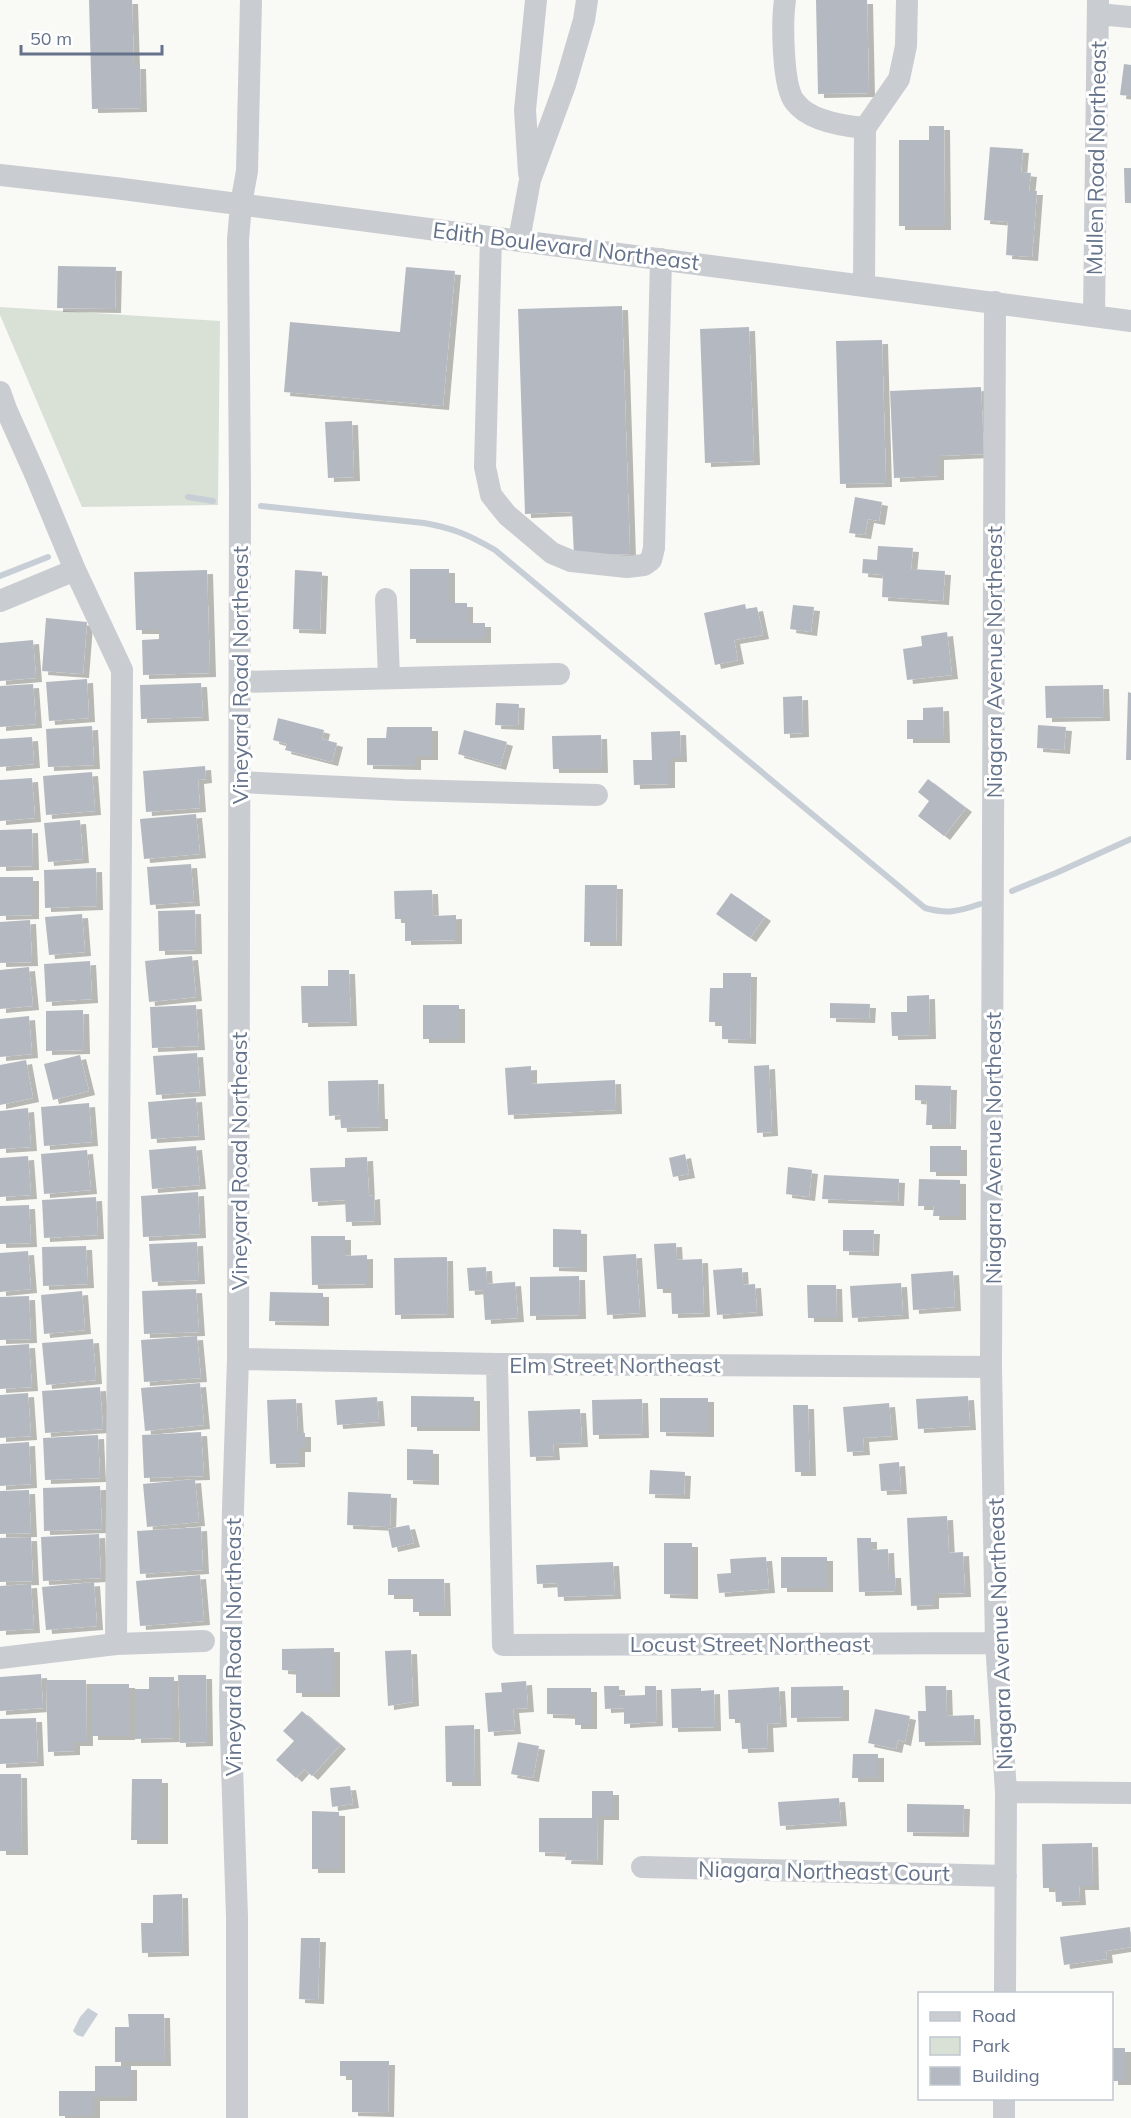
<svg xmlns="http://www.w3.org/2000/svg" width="1131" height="2118" viewBox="0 0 1131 2118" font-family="Mulish,sans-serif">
	<defs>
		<filter id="shadow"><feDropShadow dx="6" dy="4" stdDeviation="0" flood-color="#0004"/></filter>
	</defs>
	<rect width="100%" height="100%" fill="#f9f9f6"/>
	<path fill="#d9e1d7" d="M0 307 220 321 218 505 82 507 0 315Z"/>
	<path fill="#c7ced6" d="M88 2008 98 2014 83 2037 77 2035 73 2031 80 2017Z"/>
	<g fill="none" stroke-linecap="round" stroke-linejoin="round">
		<path stroke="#c7ced6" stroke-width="6" d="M188 497 213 501
			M261 506 424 523C453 528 469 535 495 550L925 908C947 914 957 912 980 904
			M0 576 48 557
			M1012 891 1056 873 1131 839"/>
	</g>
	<path fill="#b4b9c1" filter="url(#shadow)" d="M89 0H132L134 65H140L141 108 92 109Z
		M816 0H867L869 93 818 94Z
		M1124 64 1131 65V96L1120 95Z
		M929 126H944L945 226H899V140H929Z
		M990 147 1023 149 1021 172 1031 173 1029 191H1037L1032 257 1006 255 1008 222 984 220Z
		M1124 168H1131V203H1125Z
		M58 266 116 267 115 309 57 308Z
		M406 267 455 271 443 406 284 392 290 322 400 332Z
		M622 306 630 554 574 556 572 512 525 514 518 309Z
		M749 327 754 461 705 463 700 329Z
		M882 340 886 483 840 484 836 341Z
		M981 387 984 454 938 456V476L894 478 890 391Z
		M352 421 354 477 328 478 325 422Z
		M855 497 882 502 879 521 868 519 865 535 849 533Z
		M878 546 913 548 911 569 945 571 943 601 882 597 883 575 862 573 863 559 877 560Z
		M410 569H449V603H467V623H485V639H410Z
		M207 570 210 673 143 675 142 640 159 639V630H136L134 572Z
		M295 570 322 572 320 630 293 629Z
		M745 604 746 609 757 607 763 635 734 640 738 660 715 665 704 613Z
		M793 605 814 607 811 632 790 629Z
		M46 618 87 622 83 674 42 671Z
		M947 632 952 675 907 680 903 649 922 646 921 636Z
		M33 640 36 678 0 681V643Z
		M87 679 89 718 49 721 46 682Z
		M201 683 203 717 141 719 140 685Z
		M33 684 36 724 0 727V686Z
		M1103 685 1104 717 1046 718 1045 686Z
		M1128 692 1131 693V760H1126Z
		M802 696 803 733 784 734 783 697Z
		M496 703 519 704 518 726 495 725Z
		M943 707 944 739H907V720H923V708Z
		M278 718 324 730 322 739 337 743 332 762 285 750 287 744 273 740Z
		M1038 725 1066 727 1064 750 1037 748Z
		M92 726 94 765 48 767 46 729Z
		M387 727H432V756H415V766L367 765V738H386Z
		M464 730 507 742 500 766 458 754Z
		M680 731 681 758H669V784L634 785 633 760H652L651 732Z
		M601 735 602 769H553L552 736Z
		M32 737 34 764 0 767V739Z
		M205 766 206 779 198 780 200 808 146 812 143 771Z
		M92 772 95 811 46 815 43 776Z
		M32 778 35 818 0 821V780Z
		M928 779 966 808 944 836 918 816 929 801 918 792Z
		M196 814 200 854 144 859 140 819Z
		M80 820 83 859 48 862 44 823Z
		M32 829 33 866 0 867V830Z
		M191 864 194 902 150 905 147 867Z
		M96 868 97 906 45 908 44 870Z
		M0 877H33V915L0 916Z
		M585 885H617L616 942H584Z
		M432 890 433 916 456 915V940L405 941V919H395L394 891Z
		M731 893 765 917 750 938 716 914Z
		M195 910 196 950 159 951 158 911Z
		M82 914 85 952 49 955 45 917Z
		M30 920 32 962 0 963V922Z
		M192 956 196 997 149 1002 145 961Z
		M90 961 92 999 46 1002 44 964Z
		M29 967 33 1006 0 1009V970Z
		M328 970H349L351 1022 302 1023 301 986H328Z
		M723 973H751L750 1040 722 1039V1022H709L710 988H723Z
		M929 995 930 1035 892 1036 891 1012H907V996Z
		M830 1003 870 1004 869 1019 830 1018Z
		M196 1005 199 1046 152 1048 150 1007Z
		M423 1005H459V1039H423Z
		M83 1010 84 1050 46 1051V1011Z
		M29 1016 32 1054 0 1057V1019Z
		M197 1053 200 1092 156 1095 153 1056Z
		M80 1055 89 1091 53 1100 44 1064Z
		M26 1060 33 1098 0 1105V1065Z
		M769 1065 772 1132 757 1133 754 1066Z
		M531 1066V1084L615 1080 616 1110 508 1115 505 1068Z
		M378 1080 379 1115H382V1127L341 1128 340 1115 329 1116 328 1081Z
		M915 1085 951 1086 950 1125H926L927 1101 915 1100Z
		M196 1098 199 1136 151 1139 148 1102Z
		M89 1103 92 1142 44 1146 41 1107Z
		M28 1108 31 1147 0 1149V1111Z
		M196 1146 200 1185 152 1189 149 1150Z
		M930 1146H961V1172H930Z
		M87 1150 91 1190 44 1194 41 1154Z
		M685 1154 689 1174 673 1177 669 1158Z
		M28 1156 31 1195 0 1197V1158Z
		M367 1157 369 1196 374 1195 375 1221 346 1222 345 1200 312 1202 310 1168 345 1167V1158Z
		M788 1167 812 1170 809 1197 786 1194Z
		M824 1175 899 1179 898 1202 822 1199Z
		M919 1179 960 1180V1216H933L934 1206H918Z
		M198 1192 200 1234 143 1237 141 1196Z
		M96 1197 98 1235 44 1238 42 1200Z
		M29 1205 31 1243 0 1244V1206Z
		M553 1229 581 1230V1268L553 1267Z
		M843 1230H874L873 1252 843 1251Z
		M311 1236H345V1256L367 1255V1284L312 1285Z
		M197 1242 199 1280 152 1282 149 1244Z
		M676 1243 677 1260 702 1259 704 1313 672 1314 671 1289H657L654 1244Z
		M86 1246 88 1284 43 1286 42 1247Z
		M28 1251 31 1289 0 1292V1253Z
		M636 1254 640 1313 607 1315 603 1256Z
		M447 1257 448 1314 395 1315 394 1258Z
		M486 1267 487 1284 515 1282 518 1318 485 1320 483 1290 469 1291 467 1268Z
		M742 1268 743 1285 755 1284 757 1312 717 1315 713 1270Z
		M953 1271 955 1307 913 1310 911 1274Z
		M579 1276 580 1315 530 1316V1277Z
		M901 1283 903 1315 852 1318 850 1286Z
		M807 1285H836L837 1318H808Z
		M196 1289 199 1332 144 1334 142 1291Z
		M82 1291 85 1330 44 1334 41 1295Z
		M270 1292 323 1293V1322L269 1321Z
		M29 1296 31 1339 0 1340V1297Z
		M197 1336 201 1378 144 1382 141 1340Z
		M93 1339 96 1380 46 1385 42 1343Z
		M29 1344 32 1387 0 1389V1346Z
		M200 1383 204 1425 145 1431 141 1388Z
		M100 1387 103 1429 45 1433 42 1391Z
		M28 1393 31 1436 0 1438V1395Z
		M411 1396 474 1397V1427H411Z
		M968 1396 970 1426 918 1429 916 1399Z
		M377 1397 379 1422 337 1425 335 1400Z
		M660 1398H708V1433L660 1432Z
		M296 1399 298 1433H305V1448H299V1463L270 1464 267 1400Z
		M642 1399 643 1434 593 1435 592 1400Z
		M889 1403 892 1436 863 1438 864 1451 847 1452 843 1407Z
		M793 1405H808L810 1472H795Z
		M580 1409 582 1443 553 1444 554 1456 530 1457 528 1411Z
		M201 1432 204 1476 144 1478 142 1435Z
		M98 1435 100 1478 45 1480 43 1438Z
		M29 1442 31 1484 0 1486V1444Z
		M407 1449 433 1450V1481L407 1480Z
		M899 1462 901 1490 881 1491 879 1464Z
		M650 1470 685 1472 684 1495 649 1494Z
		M195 1479 199 1522 147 1527 143 1484Z
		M100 1486 102 1529 44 1531 43 1488Z
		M29 1490 31 1533 0 1534V1491Z
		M348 1492 391 1494 390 1527 347 1525Z
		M947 1516 949 1553 963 1552 965 1593 933 1594V1605L911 1606 907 1518Z
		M409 1525 414 1543 392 1548 388 1529Z
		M201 1527 203 1570 140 1574 137 1531Z
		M99 1534 101 1578 43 1581 41 1537Z
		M31 1537 33 1581 0 1582V1538Z
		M857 1538H871V1550L888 1549 889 1574H895L896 1591 859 1592Z
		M664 1543H692V1595L664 1594Z
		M766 1557 769 1589 719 1593 717 1574 731 1573 730 1559Z
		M781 1557H827V1588H781Z
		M613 1562 615 1595 558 1597 557 1583 537 1584 536 1565Z
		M200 1575 204 1621 140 1626 136 1581Z
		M388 1579H444L445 1612H413V1595H388Z
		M94 1582 97 1626 46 1630 42 1587Z
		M31 1584 34 1629 0 1631V1586Z
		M334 1648V1693H296V1671L282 1670V1649Z
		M411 1650 413 1702 388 1706 385 1651Z
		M41 1674 43 1708 0 1711V1677Z
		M178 1675H206L207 1742 180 1743Z
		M149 1677H174V1738L135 1739V1689H149Z
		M46 1680H86L87 1742H74V1751L48 1752Z
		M526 1681 528 1708 513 1709 515 1730 488 1732 485 1693 502 1692 501 1683Z
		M92 1684H129V1736H92Z
		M604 1686H619V1696L645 1695V1686H656L657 1722 624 1724V1708L605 1709Z
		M843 1686V1717L791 1718V1687Z
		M925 1686H946L947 1716 974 1715 975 1741 919 1742 918 1711H926Z
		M779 1687 781 1723 767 1724 768 1748 742 1749 740 1719H729L728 1690Z
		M547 1688H591V1725H575V1715L547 1714Z
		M701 1688V1691L714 1690 715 1727 672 1728 671 1689Z
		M875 1709 910 1716 905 1742 898 1740 896 1749 868 1743Z
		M302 1711 340 1745 312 1776 304 1769 296 1778 276 1760 294 1741 283 1731Z
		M36 1718 38 1762 0 1764V1719Z
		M474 1725 475 1782H446L445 1726Z
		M518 1742 539 1746 533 1778 511 1774Z
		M853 1754H878V1778H852Z
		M0 1774H21L22 1851H0Z
		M132 1779H162V1840H131Z
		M350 1786 353 1804 332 1807 330 1788Z
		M592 1791H613V1816H598L597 1861 565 1860 566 1853 539 1852V1818H592Z
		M839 1798 841 1822 780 1826 778 1802Z
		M907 1804 964 1805 963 1833 907 1832Z
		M312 1811 339 1812V1869H312Z
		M1092 1843 1093 1886H1079L1080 1901 1056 1902 1055 1888H1043L1042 1844Z
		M182 1894 183 1952 142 1953 141 1923H153V1895Z
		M1130 1927 1131 1947 1106 1951 1107 1959 1064 1965 1060 1937Z
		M301 1938H320L318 2000 299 1999Z
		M128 2014H164L165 2062H115V2027H129Z
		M1112 2048H1125V2081H1112Z
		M340 2061H389L388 2113 352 2112V2076H340Z
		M95 2066H131V2097H94V2116H59V2091H95Z"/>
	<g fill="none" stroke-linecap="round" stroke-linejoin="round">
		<path stroke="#c9ccd0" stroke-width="22" d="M785 0C782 20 782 87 795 102 809 121 843 126 865 128
			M1098 14 1131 17
			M529 173 525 110 536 0
			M0 175 115 188 1131 321
			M491 237 485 467 491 495 507 515 552 553 571 561 627 567 644 565 651 560 654 548 661 259
			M519 240 530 180 565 85 584 20 587 0
			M864 286 865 128 899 79 906 46 907 0
			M995 302 991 1367 996 1643 1006 1792 1005 1994
			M1094 316 1098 0
			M0 392 6 409 36 476 75 570 122 670 116 1644 0 1658
			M386 599 389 678
			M0 601 75 570
			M240 682 559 674
			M240 782 404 790 597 795
			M238 1359 497 1364 991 1367
			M497 1364 503 1645 996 1643
			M116 1644 204 1641
			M1006 1792 1131 1793
			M642 1867 1006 1876
			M237 2118V1917L230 1706 233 1509 238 1359 240 492 238 240 241 204 247 171 251 0
			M1004 2118V2098"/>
	</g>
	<g text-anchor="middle" stroke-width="6" stroke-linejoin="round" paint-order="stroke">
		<g font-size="22" fill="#65738a" stroke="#fff">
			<text transform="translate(1096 158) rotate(-89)" y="8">Mullen Road Northeast</text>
			<text transform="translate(566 246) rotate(7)" y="8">Edith Boulevard Northeast</text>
			<text transform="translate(994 662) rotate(-90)" y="8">Niagara Avenue Northeast</text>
			<text transform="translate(240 675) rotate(-90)" y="8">Vineyard Road Northeast</text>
			<text transform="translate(993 1148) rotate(-90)" y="8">Niagara Avenue Northeast</text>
			<text transform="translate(239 1161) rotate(-90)" y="8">Vineyard Road Northeast</text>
			<text x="615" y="1373">Elm Street Northeast</text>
			<text transform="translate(1000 1634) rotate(-92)" y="8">Niagara Avenue Northeast</text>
			<text x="750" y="1652">Locust Street Northeast</text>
			<text transform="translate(233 1647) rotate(-90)" y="8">Vineyard Road Northeast</text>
			<text transform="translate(824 1871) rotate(1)" y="8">Niagara Northeast Court</text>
		</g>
	</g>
	<rect x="918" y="1992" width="195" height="108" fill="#ffffff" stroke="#c1c7d0" stroke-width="1.5"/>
	<rect x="930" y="2012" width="30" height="9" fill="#c9ccd0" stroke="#c1c7d0" stroke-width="1.5"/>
	<text x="972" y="2022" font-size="18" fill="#65738a">Road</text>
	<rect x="930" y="2037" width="30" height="18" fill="#d9e1d7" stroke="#c1c7d0" stroke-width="1.5"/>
	<text x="972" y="2052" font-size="18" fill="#65738a">Park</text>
	<rect x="930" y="2067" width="30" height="18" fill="#b4b9c1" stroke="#c1c7d0" stroke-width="1.5"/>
	<text x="972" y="2082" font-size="18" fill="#65738a">Building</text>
	<path d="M21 45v9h141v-9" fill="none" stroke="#65738a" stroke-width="3"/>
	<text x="30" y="45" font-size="18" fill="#65738a" stroke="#ffffff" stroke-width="4.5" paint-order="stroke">50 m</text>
</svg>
